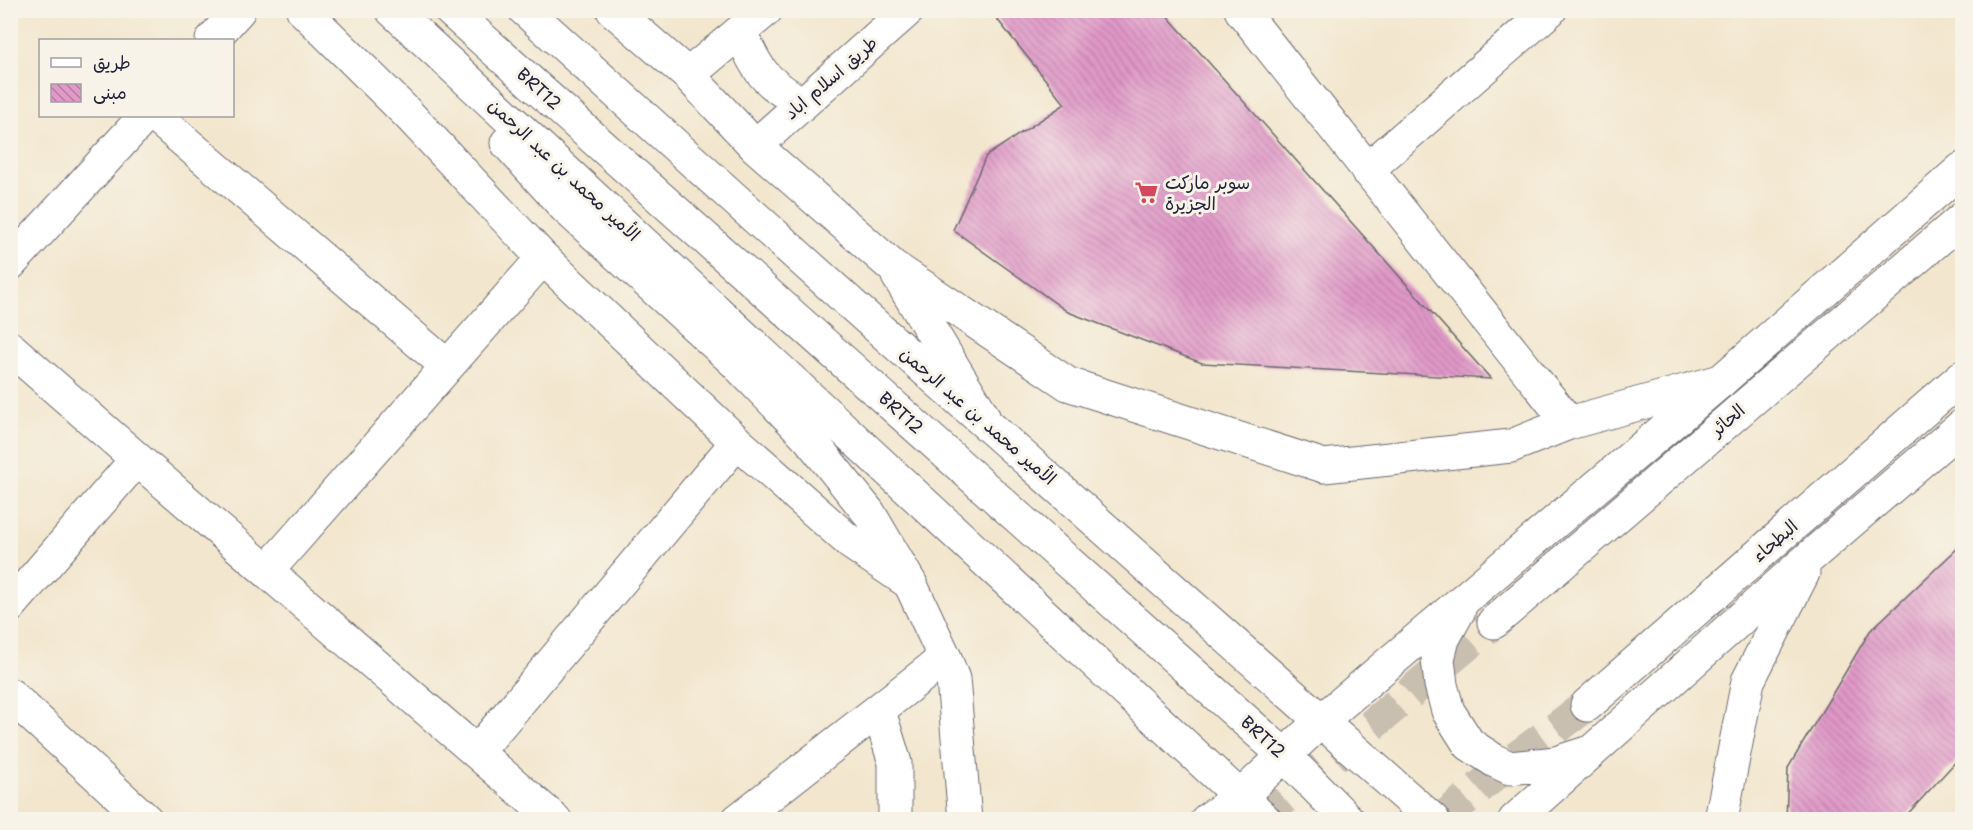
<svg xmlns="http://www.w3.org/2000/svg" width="1973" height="830" viewBox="0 0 1973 830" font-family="'Shantell Sans','Playpen Sans Arabic',sans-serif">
	<defs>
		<pattern id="building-back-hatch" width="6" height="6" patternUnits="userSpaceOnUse" patternTransform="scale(1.5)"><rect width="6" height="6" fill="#e199c8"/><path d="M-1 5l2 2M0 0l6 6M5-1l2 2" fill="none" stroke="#b67ca4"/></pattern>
	</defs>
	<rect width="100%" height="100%" fill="#f7f3e8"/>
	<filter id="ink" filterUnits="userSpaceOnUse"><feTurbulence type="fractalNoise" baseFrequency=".0167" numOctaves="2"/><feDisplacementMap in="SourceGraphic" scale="12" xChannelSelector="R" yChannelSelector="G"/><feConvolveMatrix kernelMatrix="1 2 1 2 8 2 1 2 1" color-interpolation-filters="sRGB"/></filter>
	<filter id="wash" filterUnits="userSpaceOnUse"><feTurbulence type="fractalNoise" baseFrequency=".008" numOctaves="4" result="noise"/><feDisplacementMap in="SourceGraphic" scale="24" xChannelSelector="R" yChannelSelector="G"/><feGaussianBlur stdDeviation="1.35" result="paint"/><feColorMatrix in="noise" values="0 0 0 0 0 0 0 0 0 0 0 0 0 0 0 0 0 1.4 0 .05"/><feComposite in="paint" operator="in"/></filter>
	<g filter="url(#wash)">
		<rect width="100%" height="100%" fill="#f3e6ce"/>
		<g id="blocks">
			<path fill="url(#building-back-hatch)" d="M1007 10H1162L1491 379 1202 363 1068 312 953 230 986 156 1065 104 997 19Z
				M1962 544V755L1902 820H1786L1788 768 1870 631Z"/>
		</g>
	</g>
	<g filter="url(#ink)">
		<use href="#blocks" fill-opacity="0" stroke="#6b676e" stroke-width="1.5"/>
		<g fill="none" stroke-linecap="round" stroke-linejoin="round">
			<path stroke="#c9bfb1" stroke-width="33" stroke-dasharray="33 16" stroke-linecap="butt" d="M1259 820 1494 622
				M1441 820 1499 771 1587 705"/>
			<defs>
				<path id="minor" d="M303 10 407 113 543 258 737 442 851 543 910 583
					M613 10 688 75 755 146 892 266 1068 384 1324 466 1511 446 1569 423 1721 381
					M1241 10 1569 423
					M741 32C756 71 766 82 801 103
					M212 40 239 10
					M688 75 766 10
					M155 116 447 366
					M755 146 908 10
					M1367 170 1550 10
					M10 264 145 116
					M898 276 983 416
					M10 348 137 459 555 820
					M267 571 543 258
					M10 606 137 459
					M10 695 146 820
					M879 711 895 763V820
					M477 752 737 442
					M738 820 945 658"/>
				<path id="major" d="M392 10 1265 820
					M450 10 1284 755 1348 820
					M525 10 859 311 1433 820
					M507 143 565 207 734 361 808 437 869 513 910 583 945 658 953 679 965 820
					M1459 610 1443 639 1438 659 1441 685 1448 711 1469 744 1495 761 1510 768 1556 763 1587 753
					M1494 622 1962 219
					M1587 705 1962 377
					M1207 820 1241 796 1322 720 1721 381 1962 169
					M1515 820 1811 556 1962 426
					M1721 820 1748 681 1803 573"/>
			</defs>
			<use href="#minor" stroke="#6b676e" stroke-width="35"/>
			<use href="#major" stroke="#6b676e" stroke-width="35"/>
			<use href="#minor" stroke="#fff" stroke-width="33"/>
			<use href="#major" stroke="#fff" stroke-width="33"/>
			<path stroke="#22223b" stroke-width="4.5" d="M1949 820 1962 805"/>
		</g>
	</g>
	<defs>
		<symbol id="supermarket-bare" viewBox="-9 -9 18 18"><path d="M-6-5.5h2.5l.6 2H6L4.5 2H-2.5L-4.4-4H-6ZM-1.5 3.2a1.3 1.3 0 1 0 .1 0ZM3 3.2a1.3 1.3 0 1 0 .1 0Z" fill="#d1495b" stroke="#f7f3e8" stroke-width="2.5" paint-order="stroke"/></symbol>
	</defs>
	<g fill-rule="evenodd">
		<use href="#supermarket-bare" x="1130" y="176" width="33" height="33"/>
	</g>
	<g text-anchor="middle" stroke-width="6" stroke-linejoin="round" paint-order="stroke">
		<g font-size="18" fill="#22223b" stroke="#f7f3e8">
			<text transform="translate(831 78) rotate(-41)" y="6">طريق اسلام اباد</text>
			<text transform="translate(539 89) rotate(42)" y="6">BRT12</text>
			<text transform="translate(564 170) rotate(43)" y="6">الأمير محمد بن عبد الرحمن</text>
			<text transform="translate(901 413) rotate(42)" y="6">BRT12</text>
			<text transform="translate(978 416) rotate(41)" y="6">الأمير محمد بن عبد الرحمن</text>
			<text transform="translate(1728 420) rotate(-41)" y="6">الحائر</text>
			<text transform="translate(1775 541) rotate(-41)" y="6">البطحاء</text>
			<text transform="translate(1263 737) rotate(42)" y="6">BRT12</text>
		</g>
		<g font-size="18" fill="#22223b" stroke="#f7f3e8" text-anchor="start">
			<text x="1165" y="189">سوبر ماركت<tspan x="1165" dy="21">الجزيرة</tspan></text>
		</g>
	</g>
	<rect width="1973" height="830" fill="none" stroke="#f7f3e8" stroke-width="36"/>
	<rect x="39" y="39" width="195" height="78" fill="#f7f3e8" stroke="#a29fa3" stroke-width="1.5"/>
	<rect x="51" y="58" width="30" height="9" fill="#ffffff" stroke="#a29fa3" stroke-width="1.5"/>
	<text x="93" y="69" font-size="18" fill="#22223b">طريق</text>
	<rect x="51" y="84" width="30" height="18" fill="url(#building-back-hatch)" stroke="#a29fa3" stroke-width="1.5"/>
	<text x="93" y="99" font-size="18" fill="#22223b">مبنى</text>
</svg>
